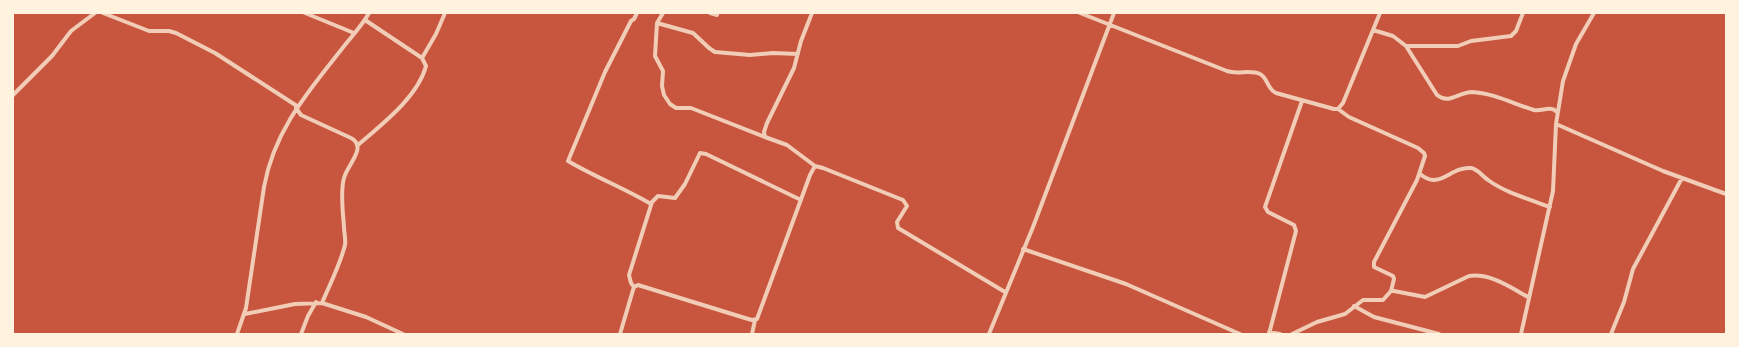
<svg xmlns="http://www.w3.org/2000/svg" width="1739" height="347" viewBox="0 0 1739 347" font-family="'Source Sans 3',sans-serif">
	<rect width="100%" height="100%" fill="#c8553d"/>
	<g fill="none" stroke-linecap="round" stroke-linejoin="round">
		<path stroke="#f1ccb7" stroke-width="4" d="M103 13 149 31H169L176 33 215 53 297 106
			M305 13 354 33
			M637 13 634 19 631 21 605 72 568 161C595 177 624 188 651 204
			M663 13 657 23 655 56 663 71 662 86 664 95 670 104 676 108H691L765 137
			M710 13 717 15
			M812 13 801 41 794 68 767 123 764 132 765 137 787 145 815 166
			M1080 13 1227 71C1238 75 1250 69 1260 74 1268 78 1267 89 1276 93L1334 109H1338L1343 103 1380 13
			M657 23 693 33 709 48 715 52 750 55 773 53 798 54
			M1373 30 1393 36 1406 46 1437 95C1450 105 1458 92 1472 92 1493 93 1514 104 1534 110 1542 112 1550 105 1557 112
			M1406 46H1458L1471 41 1511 36 1516 31 1523 13
			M422 58 436 34 445 13
			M13 95 52 56 71 31 95 13
			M296 108 301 115 351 138C368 147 347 165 344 178 340 192 343 212 344 227 344 233 346 239 345 245 340 265 330 284 322 303
			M1338 109 1349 117 1418 148 1424 153 1425 156 1417 180 1374 262V267L1393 276 1394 279 1391 291
			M1556 124 1663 171 1726 194
			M358 145C381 125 418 97 426 66L422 58 365 20
			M1420 174C1440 191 1450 166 1471 168 1478 169 1482 176 1488 180 1506 193 1529 199 1550 207
			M1023 249 1126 284 1240 334
			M634 287 631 283 629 275 652 202 658 196 675 198 685 184 700 153 706 154 801 200
			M1354 306 1374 317 1439 334
			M245 314 295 304 322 303 366 317 403 334
			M1269 332 1280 334
			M237 334 246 308 264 187C274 131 307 93 341 50 350 38 362 26 369 13
			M301 334 308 316 316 302
			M620 334 633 290 634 287 638 285 745 318 752 320 757 319 810 175 815 166 823 168 903 200 907 206 897 222 898 228 1005 292
			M752 334 755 320
			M989 334 1033 227 1114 13
			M1269 334 1296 231 1294 225 1268 212 1265 207 1302 101
			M1292 334 1317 322 1345 314 1363 300H1383L1391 291H1394L1425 297 1469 276C1490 273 1510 287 1528 297
			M1521 334 1553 191 1556 124 1563 81 1576 44 1594 13
			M1611 334 1624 302 1633 269 1682 178"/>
	</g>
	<rect width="1739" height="347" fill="none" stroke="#fff3e0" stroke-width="28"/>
</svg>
